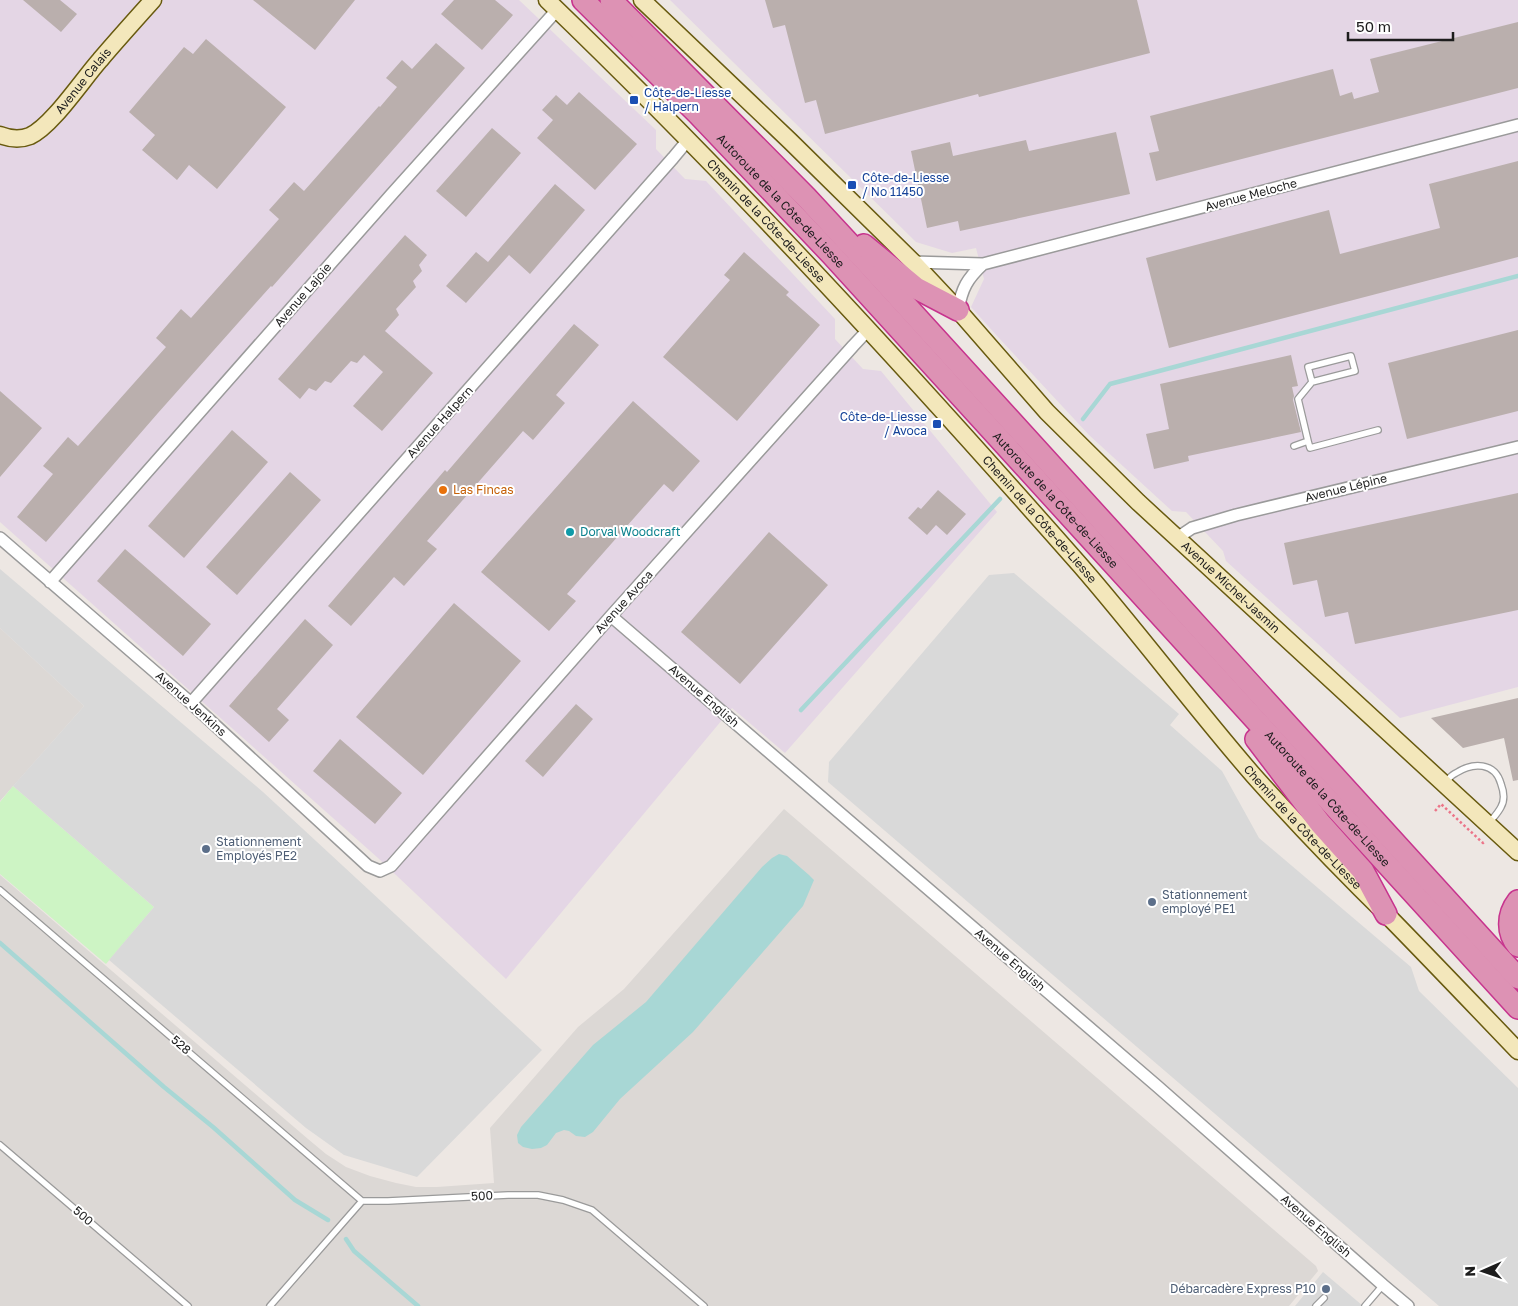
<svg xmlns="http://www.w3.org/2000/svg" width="1518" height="1306" viewBox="0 0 1518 1306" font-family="'Golos Text',sans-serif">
	<rect width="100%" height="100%" fill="#ede7e3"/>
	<path fill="#e4d6e5" d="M0 0H519L656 130V149L685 179 706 181 835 319V339L863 369 881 371 997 512 785 753 732 708 506 979 378 858 0 522Z
		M670 0H1518V687L1400 718 1226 561 1223 551 1186 512 1172 511 1089 435 998 337 971 307 984 279 976 248 952 253 916 242Z"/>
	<path fill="#dcd8d5" d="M0 628 84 706 0 801Z
		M784 809 1316 1266 1318 1271 1289 1306H0V875L308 1139 326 1154 346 1167 370 1176 396 1183 416 1187H437L494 1183 490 1128 578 1027 624 989Z"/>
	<path fill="#cdf4c4" d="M13 786 154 907 106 964 0 874V802Z"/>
	<path fill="#d9d9d9" d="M0 569 263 792 542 1050 417 1177 344 1155 306 1128 109 960 154 907 13 786 84 706 0 628Z
		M1014 573 1179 714 1170 725 1222 771 1259 838 1411 967 1419 991 1518 1088V1306H1439L828 782 829 762 989 575Z
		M1323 1272 1363 1306H1295Z"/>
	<path fill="#a8d7d5" d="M779 854 787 856 809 875 814 880 803 906 693 1032 620 1099 593 1132 585 1137 576 1136 569 1131 564 1130 556 1133 547 1145 541 1148 532 1149 523 1147 518 1143 517 1135 521 1127 593 1045 646 1002 762 867 772 858Z"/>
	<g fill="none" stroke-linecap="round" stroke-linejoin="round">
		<path stroke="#a8d7d5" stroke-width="4.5" d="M1083 419 1110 384 1518 276
			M801 710 1000 499
			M0 943 164 1087 213 1127 295 1200 328 1220
			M346 1239 354 1251 418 1306"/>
	</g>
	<path fill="#baafad" d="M23 0H60L77 14 61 32Z
		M253 0H355L315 50Z
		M454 0H495L513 15 482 50 441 14Z
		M765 0H1137L1150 53 979 97 978 94 825 134 816 100 805 103 785 25 773 28Z
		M1518 22V88L1156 181 1149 153 1159 151 1150 116 1333 69 1340 96 1352 92 1354 99 1379 92 1370 59Z
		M206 39 286 107 217 189 189 165 177 180 142 150 155 135 129 112 184 47 193 54Z
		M436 43 465 68 272 287 271 286 158 413 46 542 17 517 53 474 43 466 68 437 78 446 166 347 156 338 181 309 191 318 279 219 269 210 294 182 304 191 379 106 380 107 397 87 386 78 402 60 412 69Z
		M579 92 637 144 595 190 537 138 553 120 542 110 556 95 567 105Z
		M492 128 521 153 466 217 436 191Z
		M1116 132 1130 194 960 231 958 221 927 228 911 151 950 142 953 156 1026 140 1029 151Z
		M1518 161V257L1169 348 1146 258 1329 210 1340 254 1440 228 1429 184Z
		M555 184 585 210 530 274 509 255 466 303 446 286 476 252 488 262Z
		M405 235 427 255 419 265 422 271 413 281 416 287 396 309 399 315 385 331 433 373 382 431 353 406 383 372 364 355 357 363 351 361 331 383 325 381 316 391 309 388 300 399 278 379Z
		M744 252 789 292 786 295 820 325 737 421 663 357 730 280 724 275Z
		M574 324 599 345 556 395 565 403 533 440 523 431 427 541 437 549 404 586 394 577 351 626 328 606 445 470 447 472Z
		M1518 330V411L1407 439 1388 363Z
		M1291 355 1298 386 1292 387 1294 396 1293 400 1301 432 1188 456 1189 461 1154 469 1146 434 1169 429 1160 384Z
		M0 391 42 428 0 477Z
		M633 401 700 461 673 492 664 484 567 594 576 601 549 631 481 572Z
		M232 430 268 462 184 558 148 526Z
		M290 472 321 500 237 595 206 567Z
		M938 490 966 514 947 535 936 525 927 535 908 518 918 507 921 509Z
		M1518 493V610L1355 644 1348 612 1325 617 1317 580 1293 585 1284 543Z
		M769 532 828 585 740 684 681 632Z
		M125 549 211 624 183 656 97 581Z
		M454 603 521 661 423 775 356 717Z
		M305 619 333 645 277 709 289 720 269 742 229 706Z
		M1518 698V780L1513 781 1504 738 1463 748 1431 718Z
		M576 704 593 719 543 777 525 761Z
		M340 739 402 793 375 824 313 771Z"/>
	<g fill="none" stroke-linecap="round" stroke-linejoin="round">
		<defs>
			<path id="lane" d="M1308 441 1310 448 1378 430
				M1294 446 1308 441 1298 399 1312 382 1355 371 1351 356 1308 367 1312 382
				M1444 783C1448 780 1451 775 1456 773 1473 762 1495 762 1501 784 1504 792 1505 800 1501 807 1498 813 1493 818 1489 823
				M0 890 362 1201
				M0 1145 188 1306
				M270 1306 362 1201H388L508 1195H538L563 1200 592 1210 704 1306
				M1316 1306 1324 1298
				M1365 1306 1383 1285"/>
			<path id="street" d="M913 262 983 264 1518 125
				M958 310C962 288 967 279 983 264
				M0 538 191 703 368 866 380 871 391 866 611 616 853 346 868 330
				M1177 538 1192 528 1236 515 1518 447
				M50 582 391 195 557 10
				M611 616 1157 1086 1383 1285 1408 1306
				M191 703 673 158 688 140"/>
			<g id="secondary">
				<path id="s1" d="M547 0C734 180 909 371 1080 565 1140 634 1194 707 1254 776 1297 824 1342 871 1388 916 1432 961 1475 1006 1518 1051"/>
				<path id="s2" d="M642 0 790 141 913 262 958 310 1047 412 1138 502 1518 852"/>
				<path id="s3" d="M0 135C10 139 20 140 30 136 52 126 83 79 100 60 117 40 135 20 153 0"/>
			</g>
			<g id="highway">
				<path id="s4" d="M583 0 698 114 832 255 1518 1008"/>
				<path d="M611 0 806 197 870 266 1518 978"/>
				<path d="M864 245 916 288 958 310"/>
				<path d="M1256 739 1320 823 1363 871 1386 914"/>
				<path d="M1518 901C1507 915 1507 933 1518 946"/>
			</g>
		</defs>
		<use href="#lane" stroke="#9a9a9a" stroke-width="8"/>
		<use href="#street" stroke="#9a9a9a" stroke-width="14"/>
		<use href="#secondary" stroke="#685a0f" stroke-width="19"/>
		<use href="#highway" stroke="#c7348e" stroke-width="24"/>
		<path stroke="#ec7589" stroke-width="2.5" stroke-dasharray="2.5 2.5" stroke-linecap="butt" d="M1435 811 1441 804 1483 843 1485 841"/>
		<use href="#lane" stroke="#fff" stroke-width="5.5"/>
		<use href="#street" stroke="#fff" stroke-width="11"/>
		<use href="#secondary" stroke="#f3e7bb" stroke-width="16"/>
		<use href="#highway" stroke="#dd92b4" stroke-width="21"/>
	</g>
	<g fill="#1a4fb4" stroke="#fff" stroke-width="2">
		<rect x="629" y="95" width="10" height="10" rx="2.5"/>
		<rect x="847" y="180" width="10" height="10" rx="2.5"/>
		<rect x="932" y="419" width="10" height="10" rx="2.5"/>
	</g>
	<circle fill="#e8710a" stroke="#fff" stroke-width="2" cx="443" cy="490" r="5"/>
	<circle fill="#0f9aa8" stroke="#fff" stroke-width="2" cx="570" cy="532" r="5"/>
	<g fill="#5c6f8a" stroke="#fff" stroke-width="2">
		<circle cx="206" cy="849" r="5"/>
		<circle cx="1152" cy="902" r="5"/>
		<circle cx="1326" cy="1289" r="5"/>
	</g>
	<g text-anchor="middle" stroke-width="4" stroke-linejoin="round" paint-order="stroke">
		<g font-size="12" fill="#1d1d1d" stroke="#fff">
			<text dy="4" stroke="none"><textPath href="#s3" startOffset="108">Avenue Calais</textPath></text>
			<text transform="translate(1251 195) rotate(-15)" y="4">Avenue Meloche</text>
			<text dy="4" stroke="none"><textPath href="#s4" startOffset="282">Autoroute de la Côte-de-Liesse</textPath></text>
			<text dy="4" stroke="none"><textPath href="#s1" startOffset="311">Chemin de la Côte-de-Liesse</textPath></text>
			<text transform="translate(303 295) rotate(-49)" y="4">Avenue Lajoie</text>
			<text transform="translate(440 422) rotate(-48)" y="4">Avenue Halpern</text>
			<text transform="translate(1346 488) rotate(-14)" y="4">Avenue Lépine</text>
			<text dy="4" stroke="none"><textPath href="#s4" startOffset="688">Autoroute de la Côte-de-Liesse</textPath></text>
			<text dy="4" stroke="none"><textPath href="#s1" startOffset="716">Chemin de la Côte-de-Liesse</textPath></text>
			<text dy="4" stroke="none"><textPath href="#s2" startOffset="832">Avenue Michel-Jasmin</textPath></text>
			<text transform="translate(624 602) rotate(-48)" y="4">Avenue Avoca</text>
			<text transform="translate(704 696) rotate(41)" y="4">Avenue English</text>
			<text transform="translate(191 704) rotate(42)" y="4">Avenue Jenkins</text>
			<text dy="4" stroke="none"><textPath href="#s4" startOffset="1092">Autoroute de la Côte-de-Liesse</textPath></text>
			<text dy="4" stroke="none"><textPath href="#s1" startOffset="1121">Chemin de la Côte-de-Liesse</textPath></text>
			<text transform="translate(1010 960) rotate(41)" y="4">Avenue English</text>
			<text transform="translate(181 1045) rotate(41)" y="4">528</text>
			<text transform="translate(482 1196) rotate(-3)" y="4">500</text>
			<text transform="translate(83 1216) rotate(41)" y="4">500</text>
			<text transform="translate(1316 1226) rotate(41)" y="4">Avenue English</text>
		</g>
		<g font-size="12" fill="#164399" stroke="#fff" text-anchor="start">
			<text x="644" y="97">Côte-de-Liesse<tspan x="644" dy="14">/ Halpern</tspan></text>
			<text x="862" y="182">Côte-de-Liesse<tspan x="862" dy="14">/ No 11450</tspan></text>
			<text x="927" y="421" text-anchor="end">Côte-de-Liesse<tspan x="927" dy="14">/ Avoca</tspan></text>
		</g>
		<g font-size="12" fill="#c56008" stroke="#fff" text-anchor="start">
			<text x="453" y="494">Las Fincas</text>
		</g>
		<g font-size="12" fill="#0d838f" stroke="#fff" text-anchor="start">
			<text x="580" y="536">Dorval Woodcraft</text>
		</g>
		<g font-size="12" fill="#4e5e75" stroke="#fff" text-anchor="start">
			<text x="216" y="846">Stationnement<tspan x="216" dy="14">Employés PE2</tspan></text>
			<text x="1162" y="899">Stationnement<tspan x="1162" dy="14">employé PE1</tspan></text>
			<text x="1316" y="1293" text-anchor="end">Débarcadère Express P10</text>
		</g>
	</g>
	<g transform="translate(1483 1271) rotate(268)" stroke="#ffffff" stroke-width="4" paint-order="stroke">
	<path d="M0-4L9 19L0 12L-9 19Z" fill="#1d1d1d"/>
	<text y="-8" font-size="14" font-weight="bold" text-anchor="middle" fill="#1d1d1d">N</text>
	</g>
	<path d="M1348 32v8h105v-8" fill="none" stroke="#1d1d1d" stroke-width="2.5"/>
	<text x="1356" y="32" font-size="15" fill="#1d1d1d" stroke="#ffffff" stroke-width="4" paint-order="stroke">50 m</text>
</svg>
